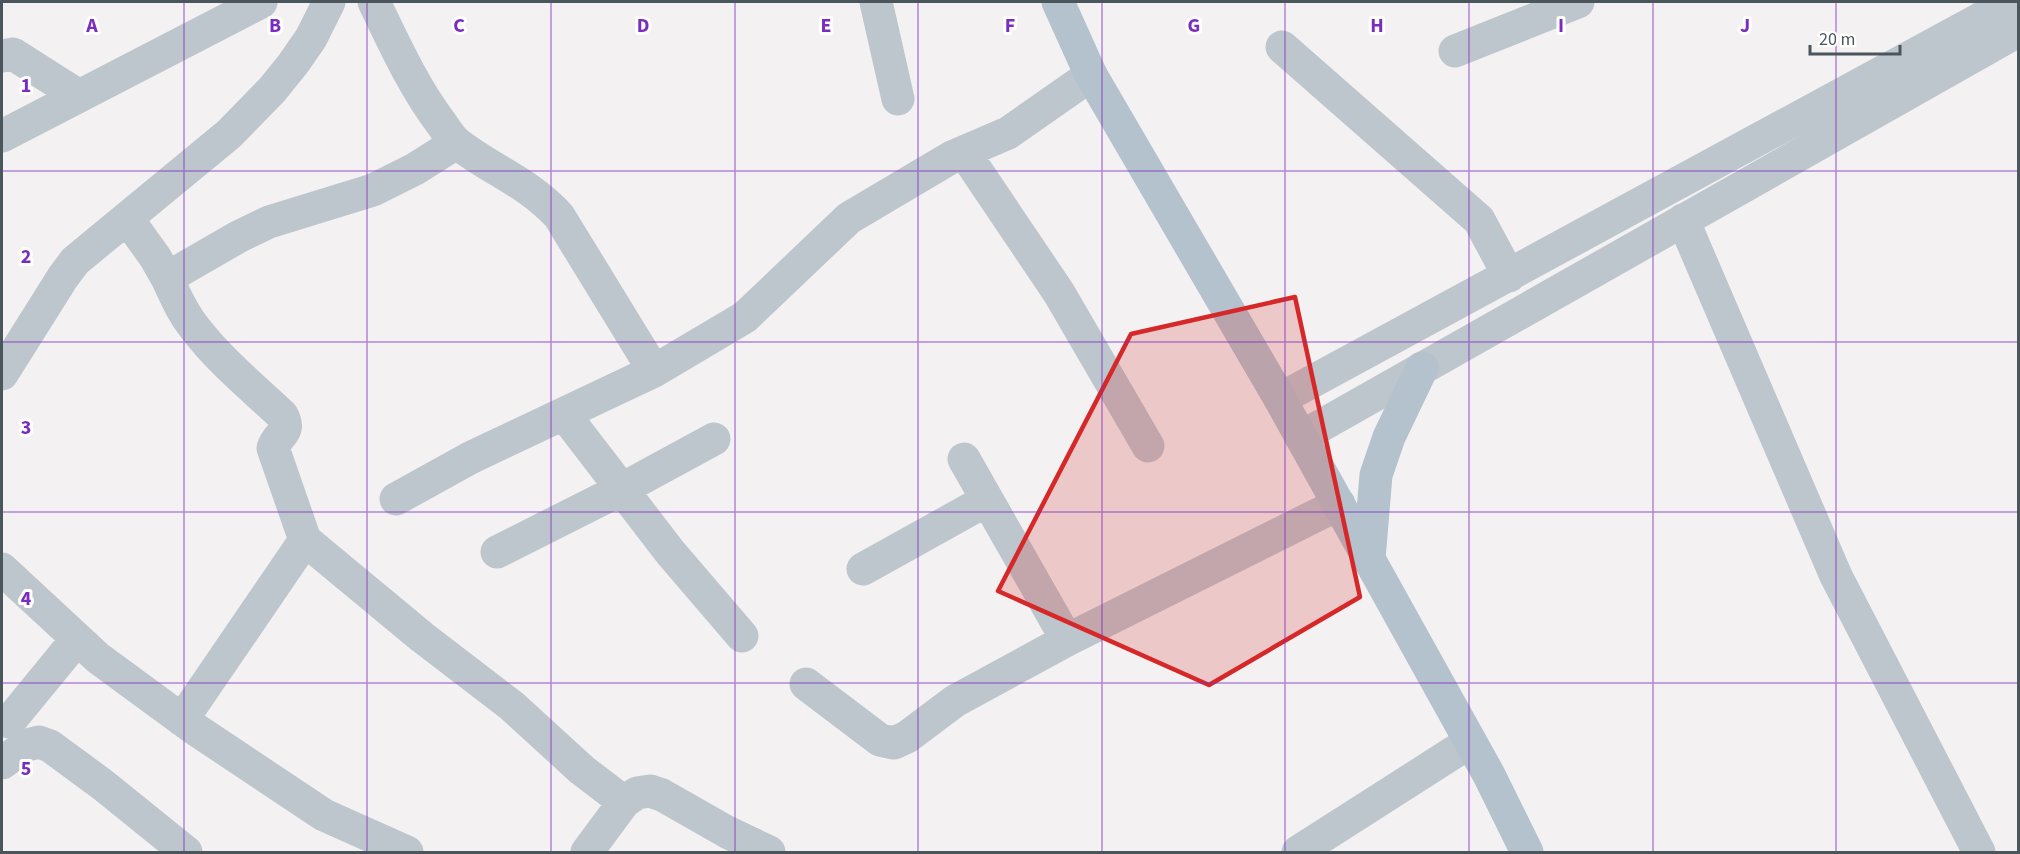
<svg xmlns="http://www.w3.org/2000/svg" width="2020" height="854" viewBox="0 0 2020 854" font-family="'Source Sans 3',sans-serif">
	<rect width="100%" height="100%" fill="#f3f1f1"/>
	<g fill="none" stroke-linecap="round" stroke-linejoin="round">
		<path stroke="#bdc6cc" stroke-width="33" d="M374 2C394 43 413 86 441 123 446 130 451 139 458 144 493 171 528 182 559 216L654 371
			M876 2 898 99
			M1282 47 1479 220 1509 276
			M1455 51 1578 2
			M2 56 13 54 79 96
			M2 136 261 2
			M964 152 1059 293 1148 446
			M127 218 155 257 167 278 238 237 269 222 373 190 415 169 456 143
			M1683 220 1836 576 1979 852
			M167 278C175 295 182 312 194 327 219 360 252 387 282 415 292 433 278 433 273 448L305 540
			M2 374 63 277 75 261 229 134 272 90 293 64 311 38 329 2
			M1280 399 1980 19 2009 2
			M564 414 670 552 742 636
			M1301 437 2018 31
			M964 459 1067 640
			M396 499 470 458 654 371 745 317 849 218 952 157 1008 133 1091 75
			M497 552 622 489 714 439
			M2 569 98 658 192 727 324 815 407 852
			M863 569 987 500
			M806 684 880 740 894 743 907 737 955 701 1067 640 1339 504
			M182 720 305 540 422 637 512 706 582 770 624 802
			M9 722 77 639
			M2 763 27 745 39 742 50 746 103 785 186 852
			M587 852 624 802 637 793 650 791 662 795 727 832 769 852
			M1298 852 1470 742"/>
		<path stroke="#b3c2cc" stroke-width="33" d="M1058 2 1091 75 1280 399 1489 775 1527 852
			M1369 559 1376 475 1389 437 1422 368"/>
	</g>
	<path fill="#d62828" fill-opacity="0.2" stroke="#d62828" stroke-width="4.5" stroke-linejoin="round" d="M1295 297 1360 597 1209 685 998 591 1131 334Z"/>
	<path fill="none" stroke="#7b2cbf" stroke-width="1.5" stroke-opacity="0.55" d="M184 2V852M367 2V852M551 2V852M735 2V852M918 2V852M1102 2V852M1285 2V852M1469 2V852M1653 2V852M1836 2V852M2 171H2018M2 342H2018M2 512H2018M2 683H2018"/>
	<g font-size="20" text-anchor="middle" font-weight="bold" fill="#7b2cbf" stroke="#fff" stroke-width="6" stroke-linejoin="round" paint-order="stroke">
		<text x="92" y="32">A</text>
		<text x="275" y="32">B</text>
		<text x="459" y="32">C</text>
		<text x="643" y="32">D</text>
		<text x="826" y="32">E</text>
		<text x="1010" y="32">F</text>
		<text x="1194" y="32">G</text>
		<text x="1377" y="32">H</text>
		<text x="1561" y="32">I</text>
		<text x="1745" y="32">J</text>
		<text x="26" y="92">1</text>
		<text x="26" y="263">2</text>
		<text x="26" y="434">3</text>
		<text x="26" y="605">4</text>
		<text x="26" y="775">5</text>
	</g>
	<rect width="2020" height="854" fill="none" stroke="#4a555c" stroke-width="6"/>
	<path d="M1810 45v9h90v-9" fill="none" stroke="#4a555c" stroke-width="3"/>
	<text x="1819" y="45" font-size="18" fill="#4a555c" stroke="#ffffff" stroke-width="4.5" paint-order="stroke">20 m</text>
</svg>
